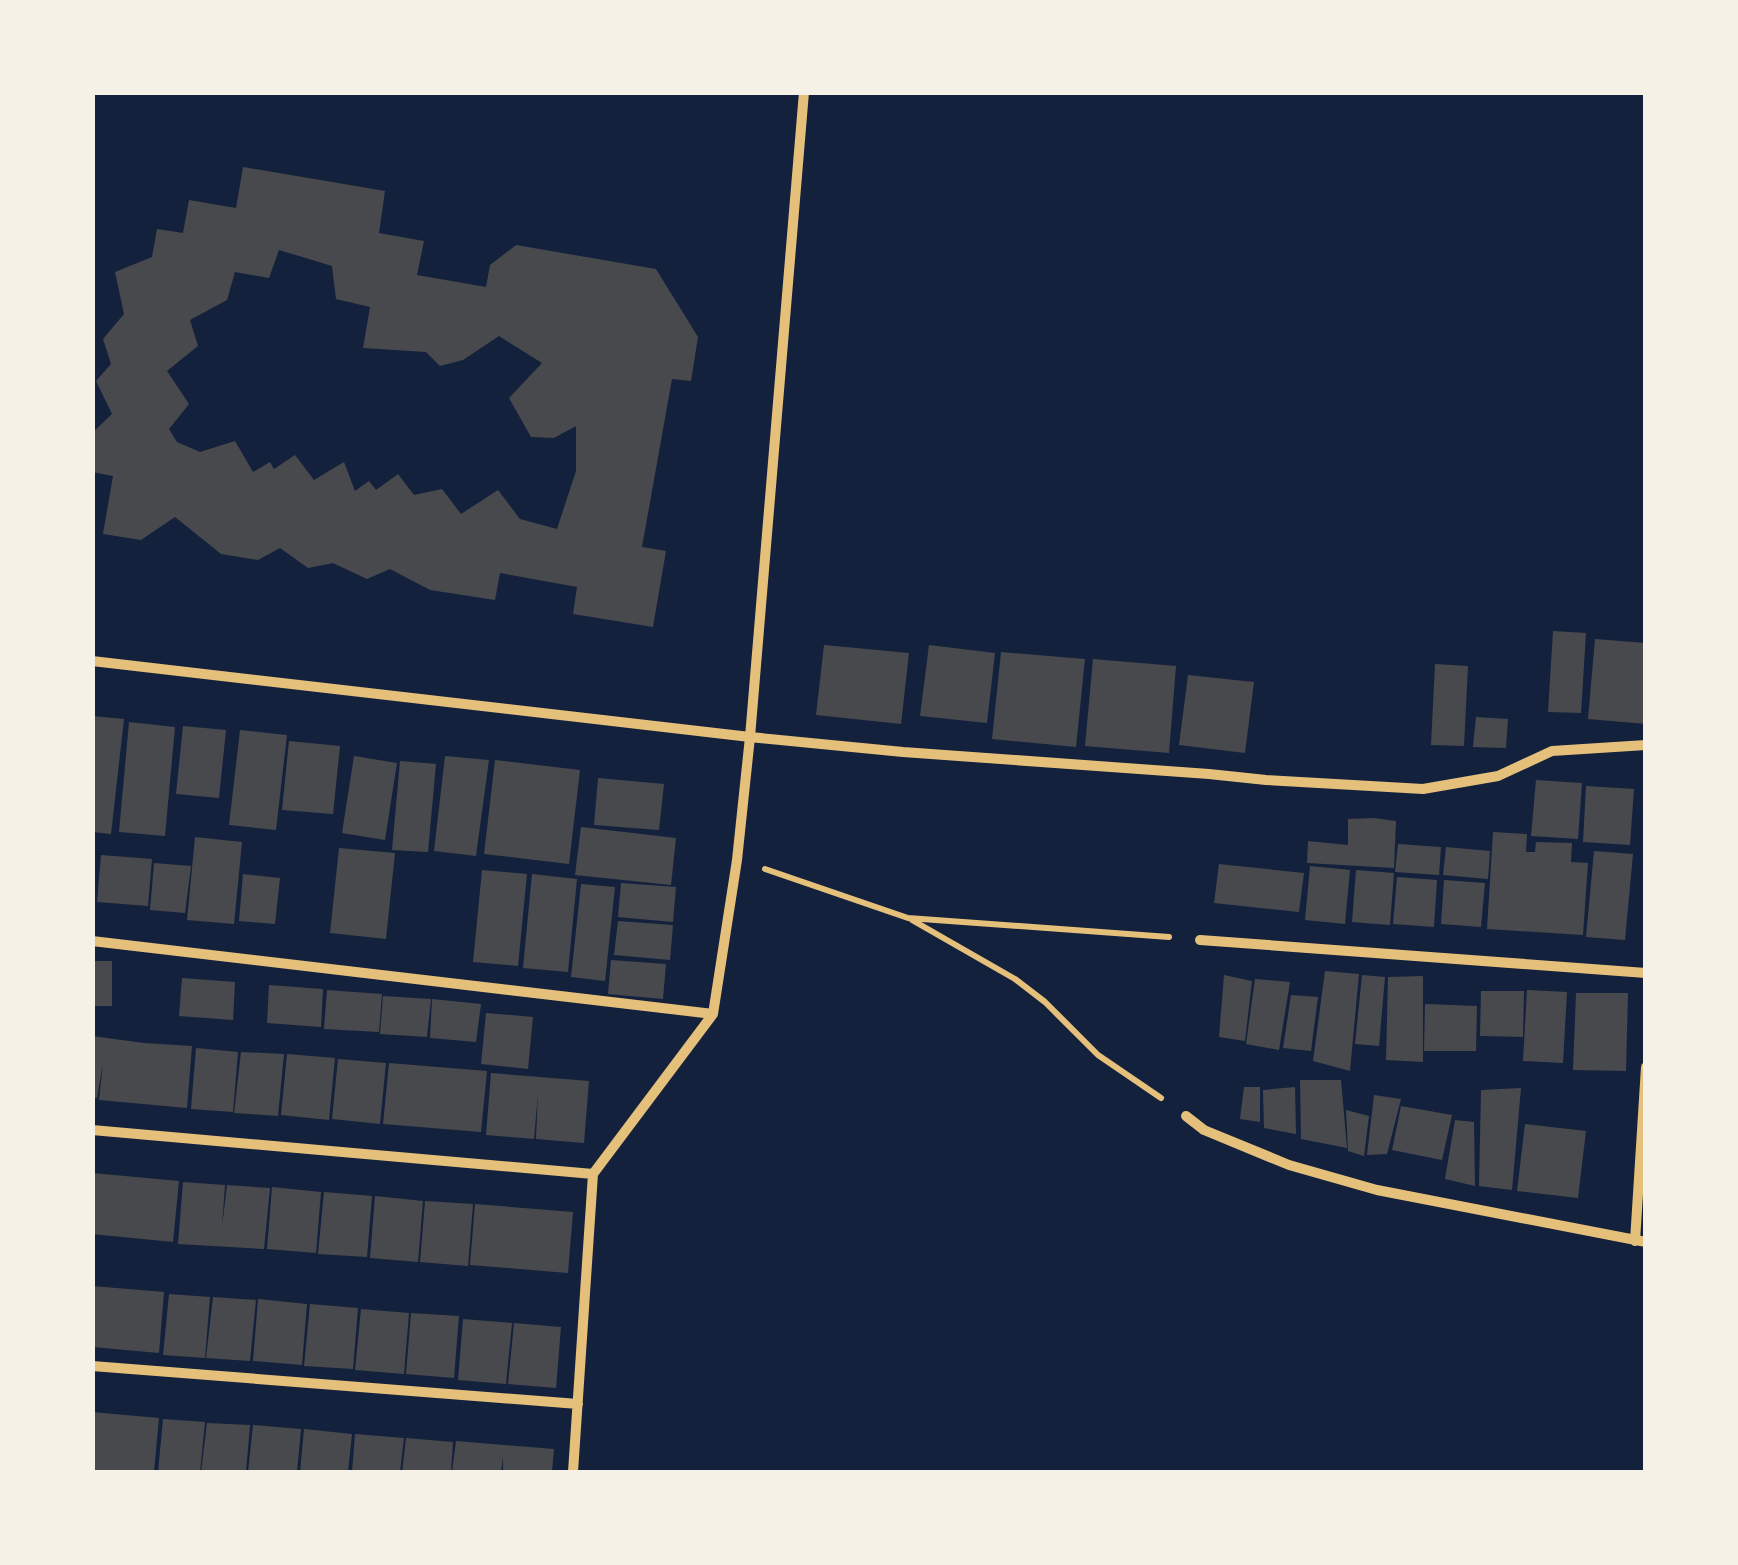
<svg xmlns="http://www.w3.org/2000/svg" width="1738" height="1565" viewBox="0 0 1738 1565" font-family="'Nunito Sans',sans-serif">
	<rect width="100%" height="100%" fill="#14213d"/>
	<path fill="#48494c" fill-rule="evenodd" d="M243 167 385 191 379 233 424 241 417 275 486 287 490 265 516 245 656 269 698 337 691 381 672 379 642 547 666 551 653 627 573 614 577 587 500 573 495 600 430 590 390 569 367 579 333 563 308 568 280 548 258 560 221 554 175 517 141 540 103 534 113 476 92 472V433L112 414 96 381 111 364 103 339 124 314 115 272 152 257 157 229 183 233 189 200 236 208ZM279 250 332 266 336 299 370 307 363 348 426 352 440 366 463 360 499 336 542 363 509 398 531 437 554 438 576 426V471L557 529 520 519 498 490 461 514 442 489 414 495 398 474 376 490 369 481 355 491 344 462 314 480 295 455 274 469 270 462 253 472 235 441 200 452 177 442 169 429 189 404 167 371 198 346 190 320 227 300 235 272 269 278Z
		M1553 631 1586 633 1581 713 1548 712Z
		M1595 639 1646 643V724L1588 719Z
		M824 645 909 653 901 724 816 715Z
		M929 645 995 653 987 723 920 716Z
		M1001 652 1085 659 1076 747 992 739Z
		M1093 659 1176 666 1169 753 1085 746Z
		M1435 664 1468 666 1464 746 1431 745Z
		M1188 675 1254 682 1245 753 1179 745Z
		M92 716 124 719 111 834 92 832Z
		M1476 717 1508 719 1506 748 1473 747Z
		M129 722 175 727 165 836 119 832Z
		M183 726 226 730 219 798 176 794Z
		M240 730 287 735 276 830 229 825Z
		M289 741 340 746 333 814 282 810Z
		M354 756 397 763 385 840 342 833Z
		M445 756 489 760 476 856 434 851Z
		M495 760 580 770 569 864 484 854Z
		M400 761 436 764 428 852 392 850Z
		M598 778 664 784 659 830 594 825Z
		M1536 780 1582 783 1578 839 1531 836Z
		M1586 786 1634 789 1630 845 1583 842Z
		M1374 818 1396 821 1394 868 1307 863 1308 841 1348 845V819Z
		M581 827 676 838 671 885 575 875Z
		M1493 832 1527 834 1526 852H1535L1536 842 1572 843 1571 862 1588 863 1583 935 1487 929Z
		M195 837 242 842 234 924 187 920Z
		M1398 844 1441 847 1439 875 1395 872Z
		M1446 847 1490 851 1488 879 1443 875Z
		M339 848 395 853 386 939 330 933Z
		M1594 851 1633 854 1625 940 1586 937Z
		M101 855 152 859 148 906 97 902Z
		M154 863 191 866 185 913 150 910Z
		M1219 864 1304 873 1299 912 1214 903Z
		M1310 866 1350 870 1345 924 1305 920Z
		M482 870 527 874 518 966 473 962Z
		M1356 870 1394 873 1390 925 1352 922Z
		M243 874 280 878 275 924 239 921Z
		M532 874 577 879 568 972 523 968Z
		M1397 877 1437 880 1434 927 1393 924Z
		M1444 880 1485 883 1481 927 1441 924Z
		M621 883 676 887 673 922 618 917Z
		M581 884 615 887 605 981 571 977Z
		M618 921 673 925 670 960 614 955Z
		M611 960 666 964 663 999 608 994Z
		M92 961H112V1006H92Z
		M1325 971 1359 974 1350 1071 1313 1061Z
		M1224 975 1252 981 1245 1041 1219 1037Z
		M1362 975 1385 977 1379 1046 1355 1044Z
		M1423 976V1062L1386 1060 1388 977Z
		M182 978 235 982 233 1020 179 1016Z
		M1255 979 1290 982 1279 1050 1246 1044Z
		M269 985 323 989 321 1027 267 1023Z
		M327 990 382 994 379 1032 324 1029Z
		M1527 990 1567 992 1563 1063 1523 1061Z
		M1481 991H1524L1523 1037 1480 1036Z
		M1576 993H1628L1626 1071 1573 1070Z
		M1291 995 1318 997 1311 1051 1283 1048Z
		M383 996 431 999 427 1037 380 1034Z
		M432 999 481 1004 476 1042 430 1038Z
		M1425 1004 1477 1006 1476 1051H1424Z
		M486 1013 533 1017 528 1069 481 1064Z
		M92 1036 144 1043 192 1046 187 1108 99 1100 103 1063 97 1098H92Z
		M196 1048 238 1052 233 1112 191 1109Z
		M241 1052 284 1054 278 1116 234 1113Z
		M287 1054 335 1058 329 1120 281 1115Z
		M338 1059 386 1063 380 1124 332 1119Z
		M389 1063 487 1071 481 1132 383 1124Z
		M491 1073 589 1081 584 1143 536 1139 538 1094 534 1139 486 1135Z
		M1300 1080H1341L1347 1148 1301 1139Z
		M1244 1087H1260V1122L1240 1119Z
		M1295 1087 1296 1134 1264 1128 1263 1090Z
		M1521 1088 1512 1190 1479 1186 1481 1090Z
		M1374 1095 1401 1099 1387 1154 1367 1155Z
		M1401 1106 1452 1115 1442 1160 1392 1150Z
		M1346 1110 1369 1116 1364 1156 1348 1151Z
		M1455 1120 1474 1122 1475 1186 1445 1179Z
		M1525 1124 1586 1131 1578 1198 1517 1191Z
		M92 1173 179 1181 173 1242 92 1234Z
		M183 1182 225 1185 222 1227 227 1185 270 1188 264 1249 178 1244Z
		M272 1187 321 1192 316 1253 267 1249Z
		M324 1192 372 1196 367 1257 318 1254Z
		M375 1196 423 1201 418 1262 370 1258Z
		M425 1201 473 1204 468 1266 420 1262Z
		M475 1204 573 1212 568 1273 470 1265Z
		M92 1286 164 1292 159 1353 92 1347Z
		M169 1294 210 1297 205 1358 163 1355Z
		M213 1297 256 1300 250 1361 206 1358Z
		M258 1299 307 1304 302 1365 253 1361Z
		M310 1304 358 1308 353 1369 304 1366Z
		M361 1309 409 1313 404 1374 355 1370Z
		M411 1313 459 1316 454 1378 406 1374Z
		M463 1319 512 1323 506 1384 458 1380Z
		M514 1323 561 1327 556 1388 508 1384Z
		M92 1412 159 1418 154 1472H92Z
		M163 1419 205 1422 200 1472H158Z
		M207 1423 250 1425 246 1472H201Z
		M253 1425 301 1429 297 1472H248Z
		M304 1429 352 1434 348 1472H300Z
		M355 1434 404 1438 400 1472H352Z
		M406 1438 453 1442 451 1472H402Z
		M456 1441 554 1449 552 1472H503V1457L501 1472H452Z"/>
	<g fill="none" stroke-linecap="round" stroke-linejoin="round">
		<path stroke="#e5c07b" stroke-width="6" d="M765 869 908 918 1169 937
			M912 920 1015 979 1045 1002 1098 1055 1161 1098"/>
		<path stroke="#e5c07b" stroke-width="10" d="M92 661 750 737 903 752 1209 774 1266 780 1423 789 1498 776 1552 751 1646 745
			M1200 940 1646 973
			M92 941 713 1014
			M1186 1116 1204 1130 1289 1165 1377 1190 1646 1242
			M92 1130 593 1174
			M1635 1241 1646 1067
			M92 1366 578 1404
			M573 1472 593 1174 713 1014 737 860 750 737 804 92"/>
	</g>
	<rect width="1738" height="1565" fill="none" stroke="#f6f1e7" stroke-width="190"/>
</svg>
